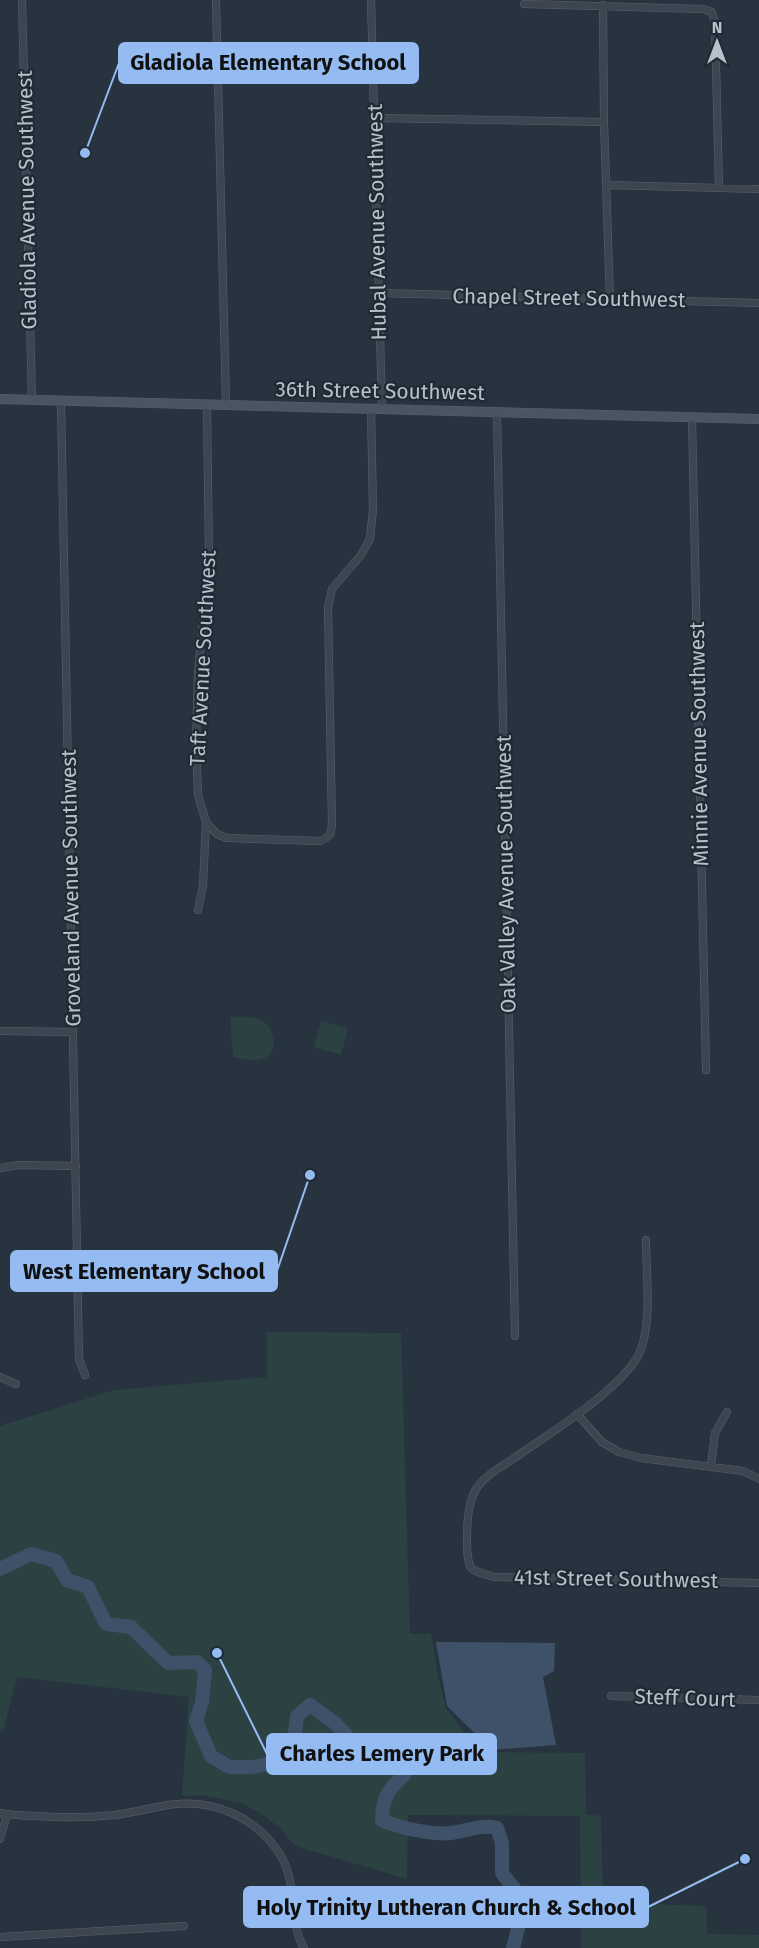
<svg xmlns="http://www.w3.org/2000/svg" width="759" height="1948" viewBox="0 0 759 1948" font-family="'Fira Sans',sans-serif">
	<rect width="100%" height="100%" fill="#283340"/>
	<path fill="#2b4142" d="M230 1017C239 1017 250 1016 258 1019 275 1024 281 1053 262 1059 252 1062 243 1059 233 1057Z
		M321 1021 348 1028 341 1055 314 1047Z
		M267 1332 401 1333 410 1634 431 1633 437 1671 446 1708 464 1732 488 1752 585 1753 586 1814 601 1816 603 1902 706 1906 707 1934 759 1935V1948H581L580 1816 408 1815 407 1879 295 1846 280 1828 263 1815 244 1804 203 1795 182 1796 189 1697 17 1677 3 1732 0 1731V1426L114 1390 267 1377Z"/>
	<path fill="#3f5168" d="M436 1642 555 1643 554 1671 543 1677 556 1745 492 1750 447 1706Z"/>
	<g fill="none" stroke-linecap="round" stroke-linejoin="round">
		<path stroke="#3f5168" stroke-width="14" d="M0 1569 31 1554 56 1561 67 1580 88 1587 106 1624 131 1627 168 1663 197 1662 205 1670 202 1702 196 1721 211 1756 229 1767H253L277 1762 293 1750 297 1716 310 1705 335 1723 356 1746 396 1760 404 1775C388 1790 382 1798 382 1820 398 1828 433 1835 451 1833 467 1831 480 1824 497 1828L502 1843V1873L521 1897 519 1925 513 1948"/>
		<defs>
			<path id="street" d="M22 0 32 400
				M216 0 226 405
				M371 0 382 409
				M524 4 703 9 712 12 715 23 719 188
				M603 5 604 122 610 300
				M375 118 604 122
				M607 185 759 189
				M378 293 759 303
				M61 401 79 1359 85 1375
				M497 412 515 1336
				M692 418 706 1070
				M206 822 217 834 226 838 321 841 330 835 332 825 328 608 332 589 361 555 370 539 373 510 371 409
				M198 910 203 886 206 822 198 795 196 744 198 672 209 561 207 404
				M0 1031 73 1032
				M0 1168 19 1165 76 1166
				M646 1240C646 1274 653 1323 639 1354 621 1390 548 1434 513 1459 501 1467 482 1477 475 1491 467 1505 467 1529 467 1545 468 1572 470 1570 495 1577L759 1583
				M0 1377 16 1384
				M577 1414 602 1442 619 1452 641 1458 743 1471 759 1479
				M711 1466 715 1433 727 1412
				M611 1696 759 1700
				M0 1813C12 1816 24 1815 36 1816 63 1818 87 1818 114 1815 132 1813 150 1808 168 1805 213 1798 257 1817 281 1856 298 1885 288 1920 304 1948
				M0 1839 7 1815
				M0 1937 184 1926"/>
			<path id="secondary" d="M0 399 759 419"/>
		</defs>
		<use href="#street" stroke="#59636d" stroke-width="8"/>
		<use href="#secondary" stroke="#59636d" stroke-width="10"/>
		<use href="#street" stroke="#3c4550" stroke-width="7"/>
		<use href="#secondary" stroke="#4a5463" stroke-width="9"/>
	</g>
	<g text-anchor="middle" stroke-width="4.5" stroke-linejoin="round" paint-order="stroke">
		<g font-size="21" fill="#b8c0ca" stroke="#202a35">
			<text transform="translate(27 200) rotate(-91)" y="7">Gladiola Avenue Southwest</text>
			<text transform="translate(377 222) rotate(-91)" y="7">Hubal Avenue Southwest</text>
			<text transform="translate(569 298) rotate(1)" y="7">Chapel Street Southwest</text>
			<text transform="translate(380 391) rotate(1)" y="7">36th Street Southwest</text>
			<text transform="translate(203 658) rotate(-87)" y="7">Taft Avenue Southwest</text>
			<text transform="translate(699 744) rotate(-91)" y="7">Minnie Avenue Southwest</text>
			<text transform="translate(506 874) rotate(-91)" y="7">Oak Valley Avenue Southwest</text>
			<text transform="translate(71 888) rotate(-91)" y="7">Groveland Avenue Southwest</text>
			<text transform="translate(616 1579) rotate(1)" y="7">41st Street Southwest</text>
			<text transform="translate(685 1698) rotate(2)" y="7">Steff Court</text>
		</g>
	</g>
	<path fill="none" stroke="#95bcf2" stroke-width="2" d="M85 153L119 63M310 1175L277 1271M217 1653L267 1754M745 1859L648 1907"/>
	<g fill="#95bcf2" stroke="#202a35" stroke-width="2">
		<circle cx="85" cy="153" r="6"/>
		<circle cx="310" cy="1175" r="6"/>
		<circle cx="217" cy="1653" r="6"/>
		<circle cx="745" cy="1859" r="6"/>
	</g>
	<g fill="#95bcf2" stroke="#95bcf2" stroke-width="2">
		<rect x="119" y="43" width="299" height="40" rx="6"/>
		<rect x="11" y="1251" width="266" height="40" rx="6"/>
		<rect x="267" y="1734" width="229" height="40" rx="6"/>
		<rect x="244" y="1887" width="404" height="40" rx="6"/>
	</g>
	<g font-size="22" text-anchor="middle" font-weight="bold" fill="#111">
		<text x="268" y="70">Gladiola Elementary School</text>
		<text x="144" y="1279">West Elementary School</text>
		<text x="382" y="1761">Charles Lemery Park</text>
		<text x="446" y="1915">Holy Trinity Lutheran Church &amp; School</text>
	</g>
	<g transform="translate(717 42)" stroke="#202a35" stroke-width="4.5" paint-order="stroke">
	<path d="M0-4.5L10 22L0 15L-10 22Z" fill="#b8c0ca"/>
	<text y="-9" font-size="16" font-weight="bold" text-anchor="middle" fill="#b8c0ca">N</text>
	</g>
</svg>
